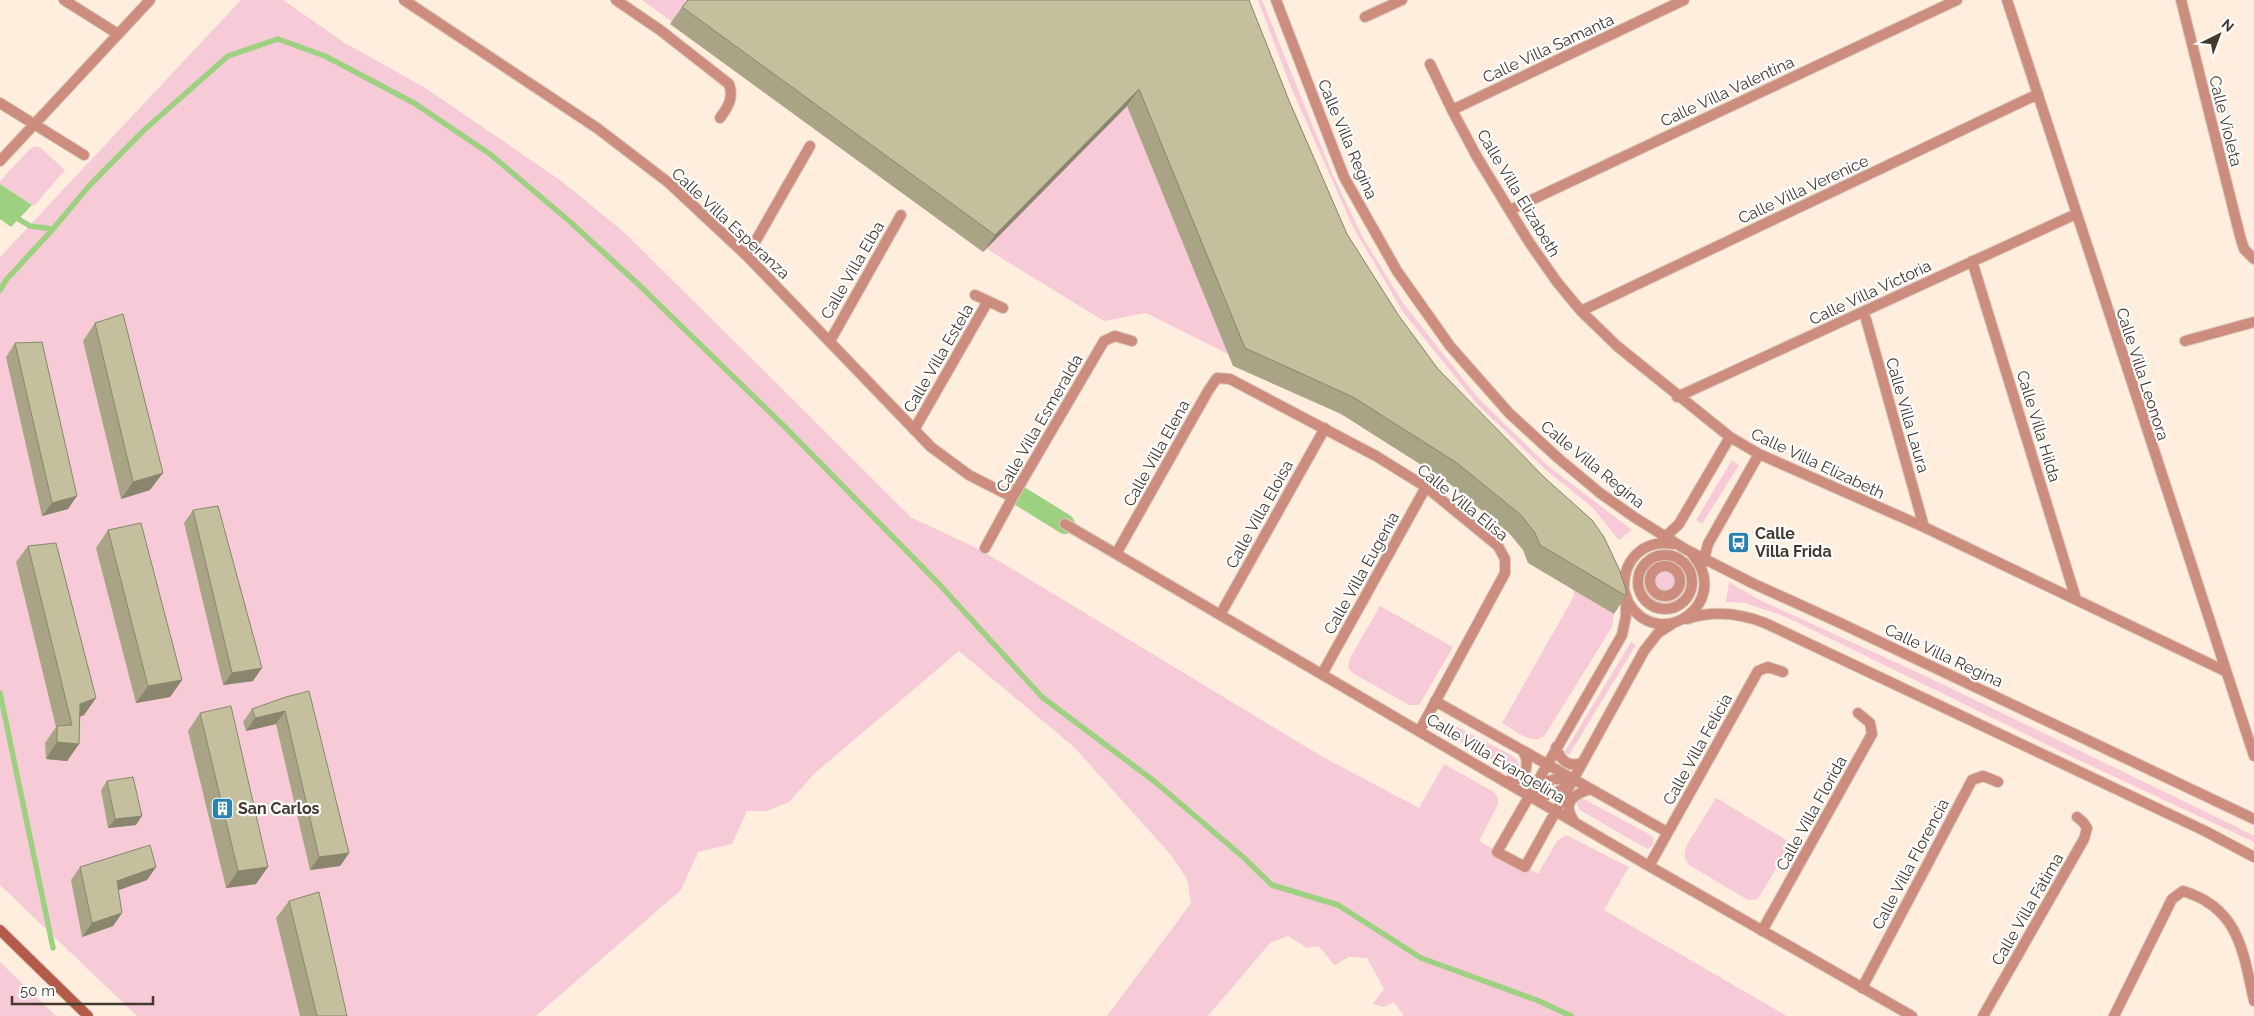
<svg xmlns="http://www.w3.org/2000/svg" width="2254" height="1016" viewBox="0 0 2254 1016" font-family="Raleway,sans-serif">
	<rect width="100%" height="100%" fill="#ffeede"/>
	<path fill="#f6cbd7" d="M241 0H283L345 43 424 87 560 180 625 233 912 518 979 549 1323 757 1419 808 1444 764 1494 792 1498 798V804L1479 841 1538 874 1557 841 1566 835 1629 867 1604 910 1787 1016H1404L1394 1002 1384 1007 1373 1004 1384 989 1367 958 1349 957 1334 965 1319 946 1307 948 1288 936 1270 943 1208 1016H1107L1191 903 1187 879 1171 855 1074 747 959 651 815 773 789 802 767 811H747L732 844 698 852 681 890 536 1016H137L0 885V257Z
		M642 0H1227L1320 233 1614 613 1612 627 1545 735C1532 747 1515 730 1502 723L1574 596 1573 587 1482 505 1356 418 1146 313 1104 321 995 254Z
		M1258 0H1262L1332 173 1362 236 1403 303 1479 399 1547 465 1632 530 1619 540 1592 507 1546 470 1477 404 1403 312 1353 227 1290 85Z
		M35 146 41 148 65 170 34 206 0 184V181L29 150Z
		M1732 460 1739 465 1702 524 1696 520Z
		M1638 581a28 28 0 1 1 56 0a28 28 0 1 1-56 0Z
		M1729 582 1758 599 1936 681 2235 826 2254 836V842L2068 755 1784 616 1745 603 1726 602Z
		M1380 606 1453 647 1419 705H1409L1354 674 1348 668 1350 658Z
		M1631 642 1636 645 1569 755 1564 753Z
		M1453 725 1511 755 1517 760 1519 766 1512 771 1504 767 1453 737 1449 729Z
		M1582 798 1647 833 1653 837 1654 844 1648 849 1640 845 1580 810 1576 802Z
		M1716 798 1791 843 1758 899 1748 900 1689 865C1683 857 1684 852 1688 843Z
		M0 962 56 1016H0Z"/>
	<path fill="#9ed082" d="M0 184 32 205 11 227 0 219Z"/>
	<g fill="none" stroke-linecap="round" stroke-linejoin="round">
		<path stroke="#9ed082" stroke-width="5.5" d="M0 208 30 226 53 229 89 186 143 131 228 56 278 39 325 56 414 103 490 154 568 220 638 284 786 428 938 583 1042 697 1154 781 1243 857 1272 885 1338 905 1421 958 1539 1001 1571 1016
			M0 290 6 280 53 229
			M0 693 53 948"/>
		<path stroke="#9ed082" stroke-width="20" d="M1015 493 1065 524"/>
		<defs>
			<path id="pedestrian" d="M1638 582a27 27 0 1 1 54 0a27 27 0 1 1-54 0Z
				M1650 581a15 15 0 1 1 30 0a15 15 0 1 1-30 0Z"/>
			<path id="minor" d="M64 0 118 34
				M404 0 597 128 669 183 747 256 931 447 969 475 1012 497
				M616 0 660 30 729 84C734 98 728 107 720 118
				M1276 0 1344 177 1397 271 1450 346 1509 413 1558 458 1600 493 1634 517 1685 549 1754 584 1838 622 2254 819
				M2007 0 2254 756
				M2181 0 2240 236 2244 249 2254 259
				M1365 17 1402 0
				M1430 64 1452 110 1477 157 1529 242 1557 282 1581 311 1617 346 1730 437 1759 454 1924 527 2225 671
				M0 103 84 155
				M1452 110 1684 0
				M0 161 150 0
				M1510 210 1957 0
				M747 256 810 146
				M1972 261 2076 599
				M975 295 1003 308
				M1581 311 2038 94
				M1864 312 1924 527
				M830 341 901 215
				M2185 341 2254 322
				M1677 397 2076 214
				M914 430 988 301
				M1065 524 1649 866 1912 1016
				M1662 540 1679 524 1730 437
				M985 548 1015 493 1104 341 1115 336 1132 341
				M1116 554 1208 391 1217 378 1230 379 1376 456 1426 487 1498 546 1505 559V573L1420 730
				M1703 563 1708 544 1759 454
				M1622 583C1625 591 1626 599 1630 605 1662 653 1733 601 1692 554
				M1624 587C1624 559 1644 539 1673 544
				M1626 600V616L1622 635 1497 852 1525 867 1644 651 1658 633 1672 624
				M1220 615 1325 428
				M1687 619C1714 610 1739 613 1765 623L2205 831 2254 857
				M1322 674 1426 487
				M1435 701 1667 832
				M1556 747C1560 760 1569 769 1583 762
				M1556 779H1574C1561 793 1548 798 1529 795L1543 782Z
				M1506 781C1525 784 1532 764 1522 750
				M1574 821C1561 802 1574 794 1591 789
				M1649 866 1758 671 1768 667 1783 672
				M1762 931 1872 734 1870 723 1858 713
				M1862 988 1972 780 1983 776 1998 782
				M1983 1016 2084 839 2087 828 2083 822 2077 817
				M2114 1016 2172 899 2183 891C2239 908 2243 951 2254 1001"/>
			<path id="secondary" d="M0 930 88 1016"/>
		</defs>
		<use href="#pedestrian" stroke="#d9cabb" stroke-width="12"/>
		<use href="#minor" stroke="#d9cabb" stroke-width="12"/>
		<use href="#secondary" stroke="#d9cabb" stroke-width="12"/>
		<use href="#pedestrian" stroke="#cc8d7f" stroke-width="10"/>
		<use href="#minor" stroke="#cc8d7f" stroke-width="10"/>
		<use href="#secondary" stroke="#b45a48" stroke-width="10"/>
	</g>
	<path fill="#a9a486" d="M682 7 1290 103 1347 234 1399 316 1438 369 1626 596 1614 614 1528 563 1523 550 1509 533 1445 480 1341 414 1233 366 1127 106 983 252 670 24Z
		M95 323 150 490 121 499 83 341Z
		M15 343 68 509 42 516 6 357Z
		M193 510 253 681 223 685 184 523Z
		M108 530 182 680 170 697 136 703 96 548Z
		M28 546 96 698 84 715 79 717V744L67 761 46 759 45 743 56 727 16 562Z
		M286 697 349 853 340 866 310 870 276 724 246 731 243 722 252 709Z
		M200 713 256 884 226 888 188 731Z
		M107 781 136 825 108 828 101 790Z
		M80 867H156L147 880 118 890 122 913 113 926 82 937 71 880Z
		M289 901 347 1016H300L276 918Z"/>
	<path fill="#89866d" d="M1139 89 1127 106 983 252 995 235Z
		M163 473 150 490 121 499 133 482Z
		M77 496 68 509 42 516 52 503Z
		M262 668 253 681 223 685 232 673Z
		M182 680 170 697 136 703 148 686Z
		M96 698 84 715 70 720 80 704Z
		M285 711 276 724 246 731 255 718Z
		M57 742 79 744 67 761 46 759Z
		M142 816 136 825 108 828 115 819Z
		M349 853 340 866 310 870 319 857Z
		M156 867 147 880 108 894 117 881Z
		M268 867 256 884 226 888 238 871Z
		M122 913 113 926 82 937 92 923Z"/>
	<path fill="#c4bf9c" stroke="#89866d" d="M688 0H1249L1290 103 1347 234 1399 316 1438 369 1546 479 1592 520 1604 537 1619 569 1626 590V596L1540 545 1535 533 1521 515 1457 463 1353 397 1245 348 1139 89 995 235 682 7Z
		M123 314 163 473 133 482 95 323Z
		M42 342 77 496 52 503 15 343Z
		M218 506 262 668 232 673 193 510Z
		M141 523 182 680 148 686 108 530Z
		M56 543 96 698 80 704 79 744 57 742V726L72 725 28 546Z
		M309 691 349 853 319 857 285 711 255 718 252 709 286 697Z
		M231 706 268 867 238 871 200 713Z
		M133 777 142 816 115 819 107 781Z
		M150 845 156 867 117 881 122 913 92 923 80 867Z
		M319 892 347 1016H317L289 901Z"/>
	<defs>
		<symbol id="bus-square" viewBox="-11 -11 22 22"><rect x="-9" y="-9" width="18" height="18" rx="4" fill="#2981af" stroke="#fefefe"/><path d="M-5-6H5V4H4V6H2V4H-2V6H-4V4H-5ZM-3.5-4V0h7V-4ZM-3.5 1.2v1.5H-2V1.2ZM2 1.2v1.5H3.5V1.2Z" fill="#fff"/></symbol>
		<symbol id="building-square" viewBox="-11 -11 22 22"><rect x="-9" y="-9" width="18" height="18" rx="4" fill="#2981af" stroke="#fefefe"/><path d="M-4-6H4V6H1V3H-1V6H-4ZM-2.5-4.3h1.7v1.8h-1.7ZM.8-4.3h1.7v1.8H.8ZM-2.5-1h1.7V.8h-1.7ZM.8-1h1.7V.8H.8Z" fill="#fff"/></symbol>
	</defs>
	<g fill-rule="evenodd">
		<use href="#bus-square" x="1726" y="530" width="25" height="25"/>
		<use href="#building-square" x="210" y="796" width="25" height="25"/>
	</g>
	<g text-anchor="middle" stroke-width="4.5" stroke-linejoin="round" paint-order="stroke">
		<g font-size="16" fill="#43382e" stroke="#fefefe">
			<text transform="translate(1548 48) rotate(-25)" y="6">Calle Villa Samanta</text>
			<text transform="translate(1727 91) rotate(-25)" y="6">Calle Villa Valentina</text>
			<text transform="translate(2226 121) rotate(76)" y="6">Calle Violeta</text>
			<text transform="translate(1348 139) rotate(67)" y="6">Calle Villa Regina</text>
			<text transform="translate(1803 189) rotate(-25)" y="6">Calle Villa Verenice</text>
			<text transform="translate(1519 193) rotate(59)" y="6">Calle Villa Elizabeth</text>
			<text transform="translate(731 223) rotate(43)" y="6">Calle Villa Esperanza</text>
			<text transform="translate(852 270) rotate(-60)" y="6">Calle Villa Elba</text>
			<text transform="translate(1870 292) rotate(-25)" y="6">Calle Villa Victoria</text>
			<text transform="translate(938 358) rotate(-60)" y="6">Calle Villa Estela</text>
			<text transform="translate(2143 374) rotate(72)" y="6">Calle Villa Leonora</text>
			<text transform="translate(1908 415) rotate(74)" y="6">Calle Villa Laura</text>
			<text transform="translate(1039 423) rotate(-60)" y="6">Calle Villa Esmeralda</text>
			<text transform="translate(2039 426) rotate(73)" y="6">Calle Villa Hilda</text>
			<text transform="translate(1156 453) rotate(-61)" y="6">Calle Villa Elena</text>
			<text transform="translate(1818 463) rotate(25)" y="6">Calle Villa Elizabeth</text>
			<text transform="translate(1593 464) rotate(39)" y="6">Calle Villa Regina</text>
			<text transform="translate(1463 502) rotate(39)" y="6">Calle Villa Elisa</text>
			<text transform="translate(1259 514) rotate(-61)" y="6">Calle Villa Eloisa</text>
			<text transform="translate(1361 573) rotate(-61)" y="6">Calle Villa Eugenia</text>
			<text transform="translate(1944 655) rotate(25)" y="6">Calle Villa Regina</text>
			<text transform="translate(1697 749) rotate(-61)" y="6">Calle Villa Felicia</text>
			<text transform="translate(1496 758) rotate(31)" y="6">Calle Villa Evangelina</text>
			<text transform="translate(1811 813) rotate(-61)" y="6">Calle Villa Florida</text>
			<text transform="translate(1910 864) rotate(-62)" y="6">Calle Villa Florencia</text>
			<text transform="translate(2027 909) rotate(-60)" y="6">Calle Villa Fátima</text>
		</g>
		<g font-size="16" font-weight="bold" fill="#43382e" stroke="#fefefe" text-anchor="start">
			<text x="1755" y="539">Calle<tspan x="1755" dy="18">Villa Frida</tspan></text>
			<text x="238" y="814">San Carlos</text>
		</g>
	</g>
	<g transform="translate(2219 35) rotate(42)" stroke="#fefefe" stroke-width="4" paint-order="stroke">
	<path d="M0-4L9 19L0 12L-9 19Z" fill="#43382e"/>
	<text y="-8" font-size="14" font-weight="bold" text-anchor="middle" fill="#43382e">N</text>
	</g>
	<path d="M12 996v8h141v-8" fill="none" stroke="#43382e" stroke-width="2.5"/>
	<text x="20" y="996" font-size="15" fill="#43382e" stroke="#fefefe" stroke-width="4" paint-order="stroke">50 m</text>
</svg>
